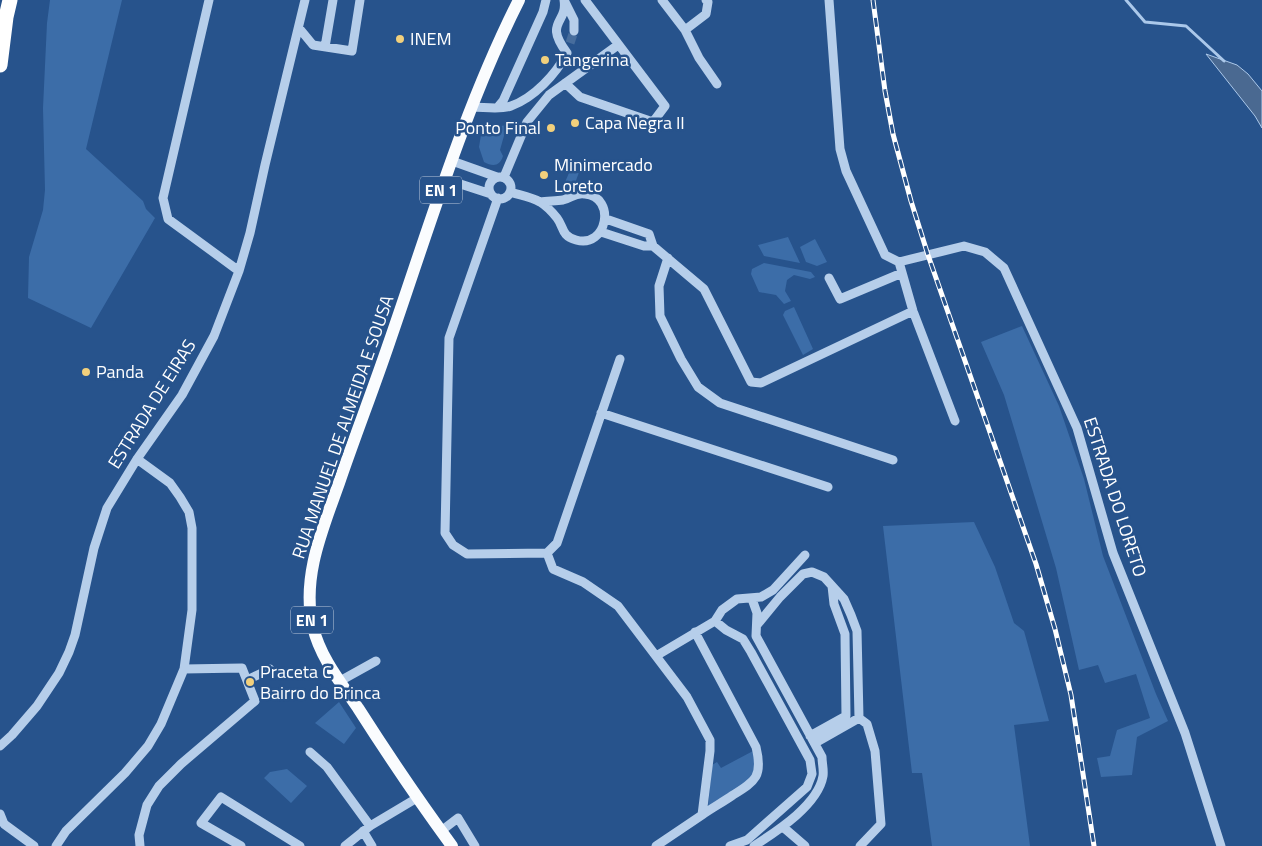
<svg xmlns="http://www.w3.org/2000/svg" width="1262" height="846" viewBox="0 0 1262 846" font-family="'Titillium Web',sans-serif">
	<rect width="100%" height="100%" fill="#27538c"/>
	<path fill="#3c6da8" d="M50 0H122L86 149 143 201 146 209 155 218 91 328 28 298 29 257 43 210 45 190 43 108 47 23Z
		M507 125 500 150 503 156C500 166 493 167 484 162L479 147 482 129Z
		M574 161 582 164 574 186 564 189 563 187Z
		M788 237 800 263 764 256 758 245Z
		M815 239 827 262 817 266 806 262 800 247Z
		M764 263 811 272 815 277 810 279 794 275 787 280 785 291 791 301 784 304 776 295 759 292 751 274 752 269Z
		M794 307 813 349 803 355 783 315 785 311Z
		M1022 326 1059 406 1084 479 1103 556 1156 694 1168 721 1137 737 1132 775 1101 777 1097 758 1110 756 1117 730 1150 718 1136 674 1105 683 1098 665 1079 670 1056 568 1004 395 981 342Z
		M974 522 995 567 1014 623 1024 631 1049 721 1014 725 1030 846H932L922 773H912L883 526Z
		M339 702 356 728 344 744 315 723Z
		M753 751C759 773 754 778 736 790 726 795 717 801 708 807L712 765 717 762 721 768Z
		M287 769 307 786 291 803 264 778 270 772Z"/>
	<path fill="#4a6991" stroke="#abc8ea" d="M1206 54 1237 65 1248 74 1262 91V128L1255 116Z"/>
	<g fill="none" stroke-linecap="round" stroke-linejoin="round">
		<path stroke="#abc8ea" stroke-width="3" d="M1126 0 1145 22 1186 26 1224 61"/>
		<path stroke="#476d9d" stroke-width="9" stroke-dasharray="9 4.5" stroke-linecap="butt" d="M570 43 574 31"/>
		<path stroke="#b6ceea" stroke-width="9" d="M209 0 163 198 168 219 239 271
			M662 0 685 30 699 58 717 84
			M829 0 840 149 846 171 885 255 899 262 913 311 955 421
			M565 2 574 20V31
			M299 28 313 45 352 51 360 0
			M685 30 706 14 708 2 706 0
			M325 47 333 0
			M565 83 580 97 653 122 665 106 585 0
			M472 107C484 107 501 110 511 106 534 98 556 74 567 53 543 21 568 24 564 0
			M498 107 503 101 543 12 546 0
			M452 161 497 177
			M504 177 527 122 549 95 618 45
			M489 188a11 11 0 1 1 22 0a11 11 0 1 1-22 0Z
			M445 179 491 194
			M510 192C519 195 531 197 540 202 545 205 553 213 557 218 564 227 561 236 576 240 607 249 617 197 585 194 576 192 571 198 563 200 556 201 548 201 540 202
			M498 198 449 338 445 533 453 545 467 554 547 553 557 543 620 359
			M606 219 649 234 653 246 704 289 751 382 761 383 913 311
			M601 232 644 246H653
			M668 258 659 286 660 316 681 359 698 387 720 403 893 460
			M899 262 964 246 985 252 1004 268 1077 428 1113 553 1185 733 1221 846
			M829 278 840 299 902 273
			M601 413 828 487
			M547 553 553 569 583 582 618 606 687 697 710 740V751L702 815 656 846
			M752 599 757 613 756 636 822 757C822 763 824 770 823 776 818 805 777 831 754 846
			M715 621 726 630 743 639 751 652 810 760 812 774 807 787 747 840 730 846
			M757 625 780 597 803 574 812 572 824 577 844 599 851 615 857 631 859 718
			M695 632 756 747C763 776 756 781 733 795 723 802 712 808 702 815
			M656 656 715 621 722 610 737 599 761 597 773 590 805 555
			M247 680 270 669
			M340 681 376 661
			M810 736 846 716 845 634 834 604 832 586
			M815 743 859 718 867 724 875 751 881 824 860 846
			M0 746 12 735 37 706 59 673 69 652 75 635 94 548 107 508 137 459 182 395 214 336 239 271 250 233 265 165 305 0
			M310 752 327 767 370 826
			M0 814 4 824 34 846
			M783 827 805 846
			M363 831 372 846
			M441 831 458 818 475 846
			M56 846 66 831 125 773 148 746 161 724 184 669 192 610V528L189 512 180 497 170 483 137 459
			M140 846 139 835 147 805 159 786 181 764 255 701 242 668 184 669
			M241 846 201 823 221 797 300 846
			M345 846 370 826 417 798"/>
		<path stroke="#fafcfe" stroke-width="12" d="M452 846C419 801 388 755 358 708 341 683 320 657 313 627 301 578 323 528 339 483 355 436 373 390 389 343 429 228 464 109 519 0"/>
		<path stroke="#fff" stroke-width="15" d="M0 65 6 17 10 0"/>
		<defs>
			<path id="rail" d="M873 0 885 91 893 134 911 201 928 255 1036 564 1055 629 1071 695 1094 846"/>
		</defs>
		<use href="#rail" stroke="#fff" stroke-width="5"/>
		<use href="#rail" stroke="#27538c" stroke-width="3" stroke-dasharray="9" stroke-linecap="butt"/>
	</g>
	<g fill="#f2d07c" stroke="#27538c" stroke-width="2">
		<circle cx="400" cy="39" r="5"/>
		<circle cx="545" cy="60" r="5"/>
		<circle cx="575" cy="123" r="5"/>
		<circle cx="551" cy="128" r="5"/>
		<circle cx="544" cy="175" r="5"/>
		<circle cx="86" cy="372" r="5"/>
		<circle cx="250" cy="682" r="5"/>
	</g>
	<g text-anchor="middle" stroke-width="5" stroke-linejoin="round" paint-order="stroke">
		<g fill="#27538c" stroke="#becbdc" stroke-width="1">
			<rect x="420" y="176.5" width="42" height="27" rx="4"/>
			<rect x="291" y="606.5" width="42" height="27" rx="4"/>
		</g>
		<g font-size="16" font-weight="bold" fill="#fff">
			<text x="441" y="196">EN 1</text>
			<text x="312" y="626">EN 1</text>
		</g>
		<g font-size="18" fill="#fff" stroke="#27538c" text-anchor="start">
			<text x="410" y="45">INEM</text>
			<text x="555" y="66">Tangerina</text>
			<text x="585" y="129">Capa Negra II</text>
			<text x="541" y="134" text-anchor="end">Ponto Final</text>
			<text x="554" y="171">Minimercado<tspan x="554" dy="21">Loreto</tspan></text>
			<text x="96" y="378">Panda</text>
			<text x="260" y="678">Praceta C<tspan x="260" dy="21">Bairro do Brinca</tspan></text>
		</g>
		<g font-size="18" fill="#fff" stroke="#27538c">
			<text transform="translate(152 404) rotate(-58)" y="6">ESTRADA DE EIRAS</text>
			<text transform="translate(343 427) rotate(-71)" y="6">RUA MANUEL DE ALMEIDA E SOUSA</text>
			<text transform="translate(1115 497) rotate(72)" y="6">ESTRADA DO LORETO</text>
		</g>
	</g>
</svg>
